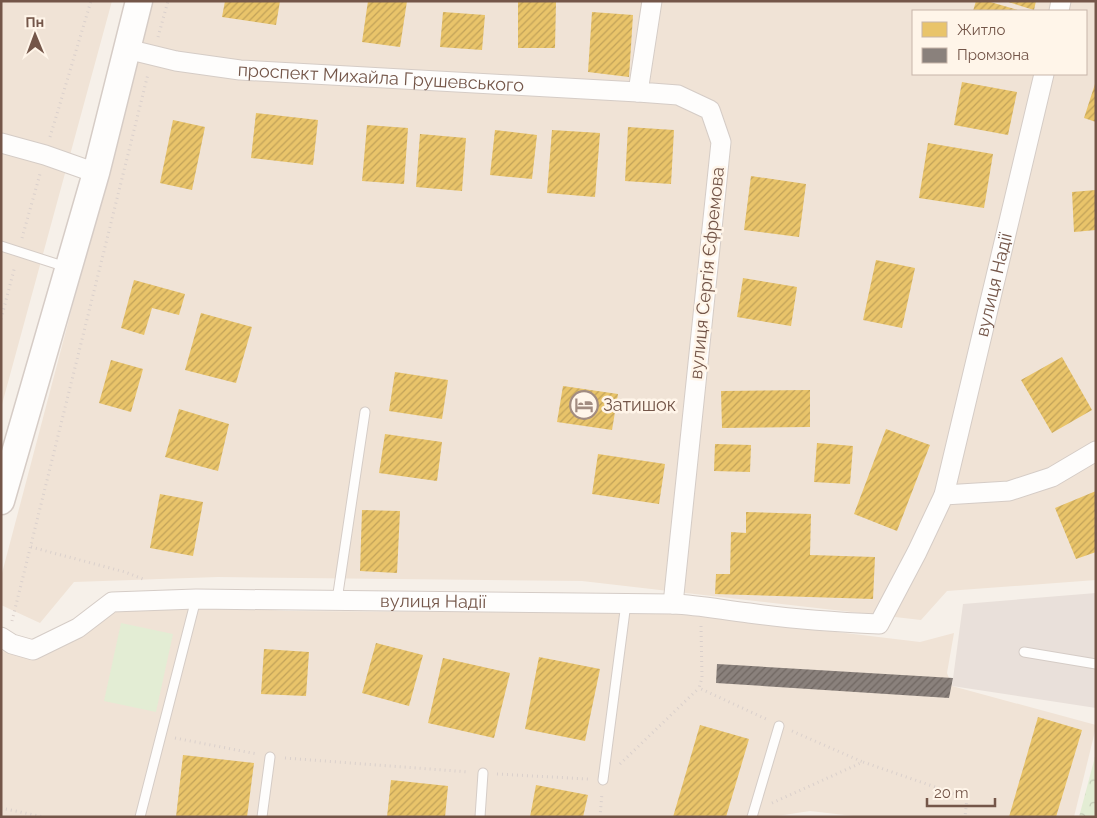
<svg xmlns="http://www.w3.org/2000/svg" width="1097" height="818" viewBox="0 0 1097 818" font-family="Raleway,sans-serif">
	<defs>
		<pattern id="forest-crowns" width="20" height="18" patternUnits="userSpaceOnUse" patternTransform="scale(1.25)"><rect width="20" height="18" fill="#e3edd4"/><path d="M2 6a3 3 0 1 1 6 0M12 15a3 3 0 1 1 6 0" fill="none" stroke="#c6cdb8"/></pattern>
		<pattern id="homes-hatch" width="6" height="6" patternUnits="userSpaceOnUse" patternTransform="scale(1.25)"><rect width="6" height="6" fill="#e9c46a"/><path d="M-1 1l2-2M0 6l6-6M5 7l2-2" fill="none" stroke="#c1a259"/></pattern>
		<pattern id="industry-hatch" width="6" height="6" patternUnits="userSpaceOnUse" patternTransform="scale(1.25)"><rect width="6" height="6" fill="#8a817c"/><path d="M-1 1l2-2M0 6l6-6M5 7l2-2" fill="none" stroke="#706762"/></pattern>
	</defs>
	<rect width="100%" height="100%" fill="#f6f0e9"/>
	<path fill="#f0e3d6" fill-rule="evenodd" d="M1 1H112L1 408Z
		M153 1H1096V580L947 591 921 620 582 581 218 577 74 582 40 623 1 605V577ZM913 11H1086V74H913Z
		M147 603 289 611 679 613 920 642 954 633 947 673 952 686 1096 725V727L1074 817H862L810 811 771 817H1V651L37 655 60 645 113 613Z"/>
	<path fill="#e9e0da" d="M1096 593V708L952 686 963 604Z"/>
	<path fill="url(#forest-crowns)" d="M1096 753V817H1079Z"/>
	<path fill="#e3edd4" d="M121 623 173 634 156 712 104 701Z"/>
	<path fill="url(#homes-hatch)" d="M225 1H280L276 25 222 17Z
		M368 1H407L400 47 362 42Z
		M976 1H987L1021 11H973Z
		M1005 1H1036L1034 10Z
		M518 2H556L555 48H518Z
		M443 12 485 15 482 50 440 47Z
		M592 12 633 15 629 77 588 72Z
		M962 82 1017 92 1008 135 954 125Z
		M1095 84H1096V122L1084 118Z
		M256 113 318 120 313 165 251 158Z
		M173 120 205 127 192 190 160 183Z
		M367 125 408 128 404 184 362 181Z
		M628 127 674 130 671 184 625 181Z
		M495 130 537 135 532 179 490 175Z
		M552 130 600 133 595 197 547 193Z
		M420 134 466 138 462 191 416 187Z
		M928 143 993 154 984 208 919 198Z
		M751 176 806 184 799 237 744 230Z
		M1096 190V230L1074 232 1072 192Z
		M876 260 915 268 902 328 863 320Z
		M743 278 797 287 791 326 737 317Z
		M134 280 185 294 179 315 152 308 144 335 121 328Z
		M201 313 252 327 236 383 185 370Z
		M1062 357 1092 410 1052 433 1021 380Z
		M111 360 143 369 131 412 99 403Z
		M395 372 448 380 442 419 389 411Z
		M563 386 618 394 612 430 557 422Z
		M810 390V427L722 428 721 391Z
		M179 409 229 424 218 471 165 457Z
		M886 429 930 445 897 531 854 514Z
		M385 434 442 442 437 481 379 473Z
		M817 443 853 446 850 484 814 482Z
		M715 444 751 445 750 472 714 471Z
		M598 454 665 464 659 504 592 494Z
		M1096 491V552L1076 559 1055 508Z
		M160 494 203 502 193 556 150 548Z
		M362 510 400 511 397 573 360 571Z
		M746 512 811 514 810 555 875 557 873 599 715 594 716 574H730L731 532 746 533Z
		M376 643 423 655 409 706 362 693Z
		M264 649 309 652 306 696 261 694Z
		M539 657 600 669 585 741 525 729Z
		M443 658 510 673 494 738 428 723Z
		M1038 717 1082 730 1056 817H1009Z
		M700 725 749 739 726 817H673Z
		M183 755 254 763 247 817H176Z
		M391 780 448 786 445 817H387Z
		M536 785 588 795 583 817H530Z"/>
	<path fill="url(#industry-hatch)" d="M717 664 953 678 949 698 716 683Z"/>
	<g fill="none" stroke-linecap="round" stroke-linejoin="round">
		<defs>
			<path id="lane" d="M1 246 66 267
				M337 600 365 412
				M1024 652 1096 664
				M603 780 626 603
				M140 817 196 599
				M262 817 270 757
				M480 817 483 773
				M752 817 779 726"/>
			<g id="street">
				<path d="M652 1 638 92 678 95 710 110 721 142 673 604"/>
				<path d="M1059 11 1061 1"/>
				<path id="s1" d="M128 47 135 51 176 61 240 70 638 92"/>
				<path d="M1 143 45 155 96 173"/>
				<path id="s2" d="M944 495 1044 74"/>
				<path id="s3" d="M1 637 12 644 33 650 78 628 112 602 196 599 673 604C699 605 723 610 749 613 792 619 835 622 879 624L917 552 944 495 1009 491 1052 477 1096 451"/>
			</g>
			<path id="secondary" d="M1 501 96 173 139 1"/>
		</defs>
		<use href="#lane" stroke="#d5ccc6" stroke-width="11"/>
		<use href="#street" stroke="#d5ccc6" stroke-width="21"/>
		<use href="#secondary" stroke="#d6ccc6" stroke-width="29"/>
		<path stroke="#dad0cc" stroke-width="3" stroke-dasharray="1 4" stroke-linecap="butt" d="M158 37 168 1
			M50 137 91 1
			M22 238 40 174
			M1 319 15 266
			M31 547 125 572 143 579
			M12 621 148 74
			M701 626 702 678 699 688 766 719
			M792 731 863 762
			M175 738 257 754
			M285 758 469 772
			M620 764 699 688
			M497 774 588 779
			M772 803 863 762 967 798 965 817
			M1 808 44 817
			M600 817 602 793"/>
		<use href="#lane" stroke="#fefdfc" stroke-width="9"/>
		<use href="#street" stroke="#fefdfc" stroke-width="19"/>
		<use href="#secondary" stroke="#fefdfc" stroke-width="26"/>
	</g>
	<defs>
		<symbol id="hotel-ring" viewBox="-11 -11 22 22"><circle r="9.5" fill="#fff5e9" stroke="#a28c81" stroke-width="1.5"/><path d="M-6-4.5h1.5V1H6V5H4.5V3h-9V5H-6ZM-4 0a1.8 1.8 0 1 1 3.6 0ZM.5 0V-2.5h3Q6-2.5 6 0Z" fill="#a28c81"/></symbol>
	</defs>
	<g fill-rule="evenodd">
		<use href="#hotel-ring" x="568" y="389" width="32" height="32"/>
	</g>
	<g text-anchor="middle" stroke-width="5" stroke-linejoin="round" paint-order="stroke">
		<g font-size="18" fill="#745649" stroke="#fff5e9">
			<text dy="6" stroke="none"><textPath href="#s1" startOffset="256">проспект Михайла Грушевського</textPath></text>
			<text transform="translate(707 273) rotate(-84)" y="6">вулиця Сергія Єфремова</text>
			<text dy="6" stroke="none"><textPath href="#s2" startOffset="216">вулиця Надії</textPath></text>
			<text dy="6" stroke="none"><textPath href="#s3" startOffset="449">вулиця Надії</textPath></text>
		</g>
		<g font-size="18" fill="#745649" stroke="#fff5e9" text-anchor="start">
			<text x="603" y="411">Затишок</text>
		</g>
	</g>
	<rect width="1097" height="818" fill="none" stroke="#745649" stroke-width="5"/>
	<rect x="912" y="10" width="175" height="65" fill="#fff5e9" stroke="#c7b5a9"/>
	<rect x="922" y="22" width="25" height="15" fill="#e9c46a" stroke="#c7b5a9"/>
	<text x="957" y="35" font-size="15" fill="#745649">Житло</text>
	<rect x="922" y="48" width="25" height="15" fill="#8a817c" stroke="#c7b5a9"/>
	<text x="957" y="60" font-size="15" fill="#745649">Промзона</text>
	<g transform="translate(35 35) rotate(359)" stroke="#fff5e9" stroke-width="4" paint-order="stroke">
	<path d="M0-4L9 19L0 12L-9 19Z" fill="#745649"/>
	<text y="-8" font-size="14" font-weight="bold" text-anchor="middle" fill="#745649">Пн</text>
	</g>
	<path d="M927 798v8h68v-8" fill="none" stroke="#745649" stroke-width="2.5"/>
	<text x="934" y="798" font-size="15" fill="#745649" stroke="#fff5e9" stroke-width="4" paint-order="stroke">20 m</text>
</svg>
